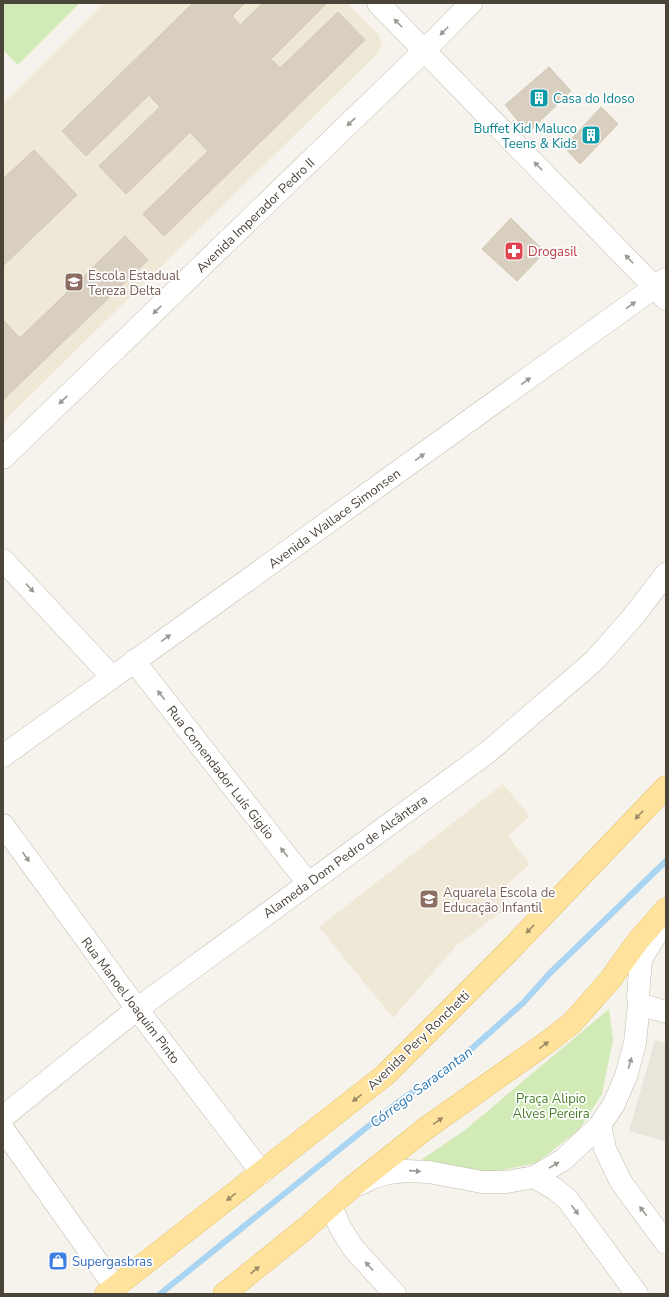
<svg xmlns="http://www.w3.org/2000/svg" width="669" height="1297" viewBox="0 0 669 1297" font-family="'Nunito Sans',sans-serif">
	<rect width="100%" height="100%" fill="#f6f3ec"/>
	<path fill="#eae5da" d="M655 1040 666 1043V1142L629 1131Z"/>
	<path fill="#efe8d6" d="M104 3H347L379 35 382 44 378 53 3 422V104Z
		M503 784 530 816 508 836 530 864 505 886 501 912 456 946 393 1018 319 927Z"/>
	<path fill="#d2eab5" d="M3 3H80L18 65 3 50Z
		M609 1009 613 1040 602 1094 579 1130 536 1163 475 1176 421 1160 465 1130Z"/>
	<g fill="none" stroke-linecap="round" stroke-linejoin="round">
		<path stroke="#a9d4f2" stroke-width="6" d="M160 1294 397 1103 459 1060 524 1002 549 974 666 861"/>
	</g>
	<path fill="#d8cfc1" stroke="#d3c7b4" d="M193 3H245L232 16 240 25 263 3H327L271 59 280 68 338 12 365 40 164 236 143 214 208 151 190 132 126 194 99 166 160 107 149 95 86 156 62 131Z
		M549 67 571 91 528 133 505 105Z
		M601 107 618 124 580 164 564 147Z
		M34 150 77 195 3 266V179Z
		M511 218 545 252 517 281 482 249Z
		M125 236 148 260 3 400V320L20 338Z"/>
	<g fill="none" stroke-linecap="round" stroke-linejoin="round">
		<defs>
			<path id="minor" d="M378 3 666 299
				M3 458 425 50 471 3
				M3 560 112 677
				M134 661 308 883
				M3 756 666 279
				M3 825 137 1009 262 1173
				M639 1004 666 1012
				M3 1117 137 1009 488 752 594 661 632 618 666 574
				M600 1125 605 1149 621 1182 666 1243
				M3 1129 115 1287
				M534 1177 555 1189 567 1199 637 1294
				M360 1184 374 1177 389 1173 406 1171 429 1172 482 1182H507L534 1177 563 1160 600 1125 614 1104 626 1076 635 1043 639 1004 638 996 641 959 657 933 666 923
				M331 1206 340 1227 353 1248 395 1294"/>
			<path id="major" d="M106 1294 385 1075 505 955 666 787
				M224 1294 306 1228 351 1188 425 1129 549 1041 572 1023 610 980 638 941 666 909"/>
		</defs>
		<use href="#minor" stroke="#c2bbae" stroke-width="23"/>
		<use href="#major" stroke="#e6c16a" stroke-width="23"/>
		<use href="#minor" stroke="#fff" stroke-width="22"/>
		<use href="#major" stroke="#ffe39c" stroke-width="22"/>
	</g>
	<defs><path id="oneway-solid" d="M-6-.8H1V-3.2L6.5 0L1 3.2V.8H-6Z"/></defs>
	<g fill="#9c9892">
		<use href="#oneway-solid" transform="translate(398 23) rotate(-135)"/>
		<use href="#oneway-solid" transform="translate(444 31) rotate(134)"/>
		<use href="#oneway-solid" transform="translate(351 122) rotate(136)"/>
		<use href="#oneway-solid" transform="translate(538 166) rotate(-134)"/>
		<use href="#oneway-solid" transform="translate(629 259) rotate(-134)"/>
		<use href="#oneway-solid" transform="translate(631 305) rotate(-36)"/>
		<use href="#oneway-solid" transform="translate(157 310) rotate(136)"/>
		<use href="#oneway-solid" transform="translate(526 381) rotate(-36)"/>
		<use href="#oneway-solid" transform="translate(63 400) rotate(136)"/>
		<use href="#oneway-solid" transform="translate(420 457) rotate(-36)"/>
		<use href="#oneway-solid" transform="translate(30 588) rotate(47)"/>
		<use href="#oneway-solid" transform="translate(166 638) rotate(-36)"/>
		<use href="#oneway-solid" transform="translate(161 695) rotate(-128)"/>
		<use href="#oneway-solid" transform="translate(284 852) rotate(-128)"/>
		<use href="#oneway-solid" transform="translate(26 857) rotate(54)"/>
		<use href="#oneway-solid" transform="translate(630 1063) rotate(-74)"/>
		<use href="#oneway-solid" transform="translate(554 1165) rotate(-31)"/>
		<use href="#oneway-solid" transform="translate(415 1171) rotate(4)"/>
		<use href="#oneway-solid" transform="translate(575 1210) rotate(53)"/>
		<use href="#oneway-solid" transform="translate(643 1211) rotate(-127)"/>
		<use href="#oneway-solid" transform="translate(369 1266) rotate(-133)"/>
	</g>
	<g fill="#9c8c66">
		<use href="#oneway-solid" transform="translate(639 815) rotate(134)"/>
		<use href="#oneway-solid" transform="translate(530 929) rotate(134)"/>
		<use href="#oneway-solid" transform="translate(544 1045) rotate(-36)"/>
		<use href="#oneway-solid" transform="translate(357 1098) rotate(142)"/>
		<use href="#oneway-solid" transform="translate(438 1121) rotate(-35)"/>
		<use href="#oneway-solid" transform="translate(231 1197) rotate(142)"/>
		<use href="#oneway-solid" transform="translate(255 1270) rotate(-39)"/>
	</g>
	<defs>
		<symbol id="building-square" viewBox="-11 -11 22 22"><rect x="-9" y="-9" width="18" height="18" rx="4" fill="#0f9aa8" stroke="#fff"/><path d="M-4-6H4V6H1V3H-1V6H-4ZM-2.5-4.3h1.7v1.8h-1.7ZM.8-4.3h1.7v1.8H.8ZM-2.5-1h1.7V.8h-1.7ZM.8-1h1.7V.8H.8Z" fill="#fff"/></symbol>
		<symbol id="pharmacy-square" viewBox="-11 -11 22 22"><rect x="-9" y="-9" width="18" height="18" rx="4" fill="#e0444e" stroke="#fff"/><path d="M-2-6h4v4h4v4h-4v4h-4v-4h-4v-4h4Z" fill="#fff"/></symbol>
		<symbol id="school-square" viewBox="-11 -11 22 22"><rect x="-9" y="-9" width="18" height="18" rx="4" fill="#8d6e63" stroke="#fff"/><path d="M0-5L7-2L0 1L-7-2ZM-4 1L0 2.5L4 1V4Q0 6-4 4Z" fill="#fff"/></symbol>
		<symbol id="shop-square" viewBox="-11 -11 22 22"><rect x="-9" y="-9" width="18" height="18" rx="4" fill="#3f7fe0" stroke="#fff"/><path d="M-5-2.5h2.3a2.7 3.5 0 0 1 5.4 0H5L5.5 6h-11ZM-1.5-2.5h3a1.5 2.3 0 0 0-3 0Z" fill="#fff"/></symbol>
	</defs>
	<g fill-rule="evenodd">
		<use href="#building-square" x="528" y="87" width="22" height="22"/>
		<use href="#building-square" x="580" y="124" width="22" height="22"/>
		<use href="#pharmacy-square" x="503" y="240" width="22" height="22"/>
		<use href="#school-square" x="63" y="271" width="22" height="22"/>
		<use href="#school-square" x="418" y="888" width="22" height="22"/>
		<use href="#shop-square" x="47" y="1250" width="22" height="22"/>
	</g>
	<g text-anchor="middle" stroke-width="3.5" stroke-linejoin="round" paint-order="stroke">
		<g font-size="13" fill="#0d838f" stroke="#fff" text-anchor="start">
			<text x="553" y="103">Casa do Idoso</text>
			<text x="577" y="133" text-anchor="end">Buffet Kid Maluco<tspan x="577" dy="15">Teens &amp; Kids</tspan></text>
		</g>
		<g font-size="13" fill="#4b4439" stroke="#fff">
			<text transform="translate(255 215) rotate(-44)" y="5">Avenida Imperador Pedro II</text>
			<text transform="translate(334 518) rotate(-36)" y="5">Avenida Wallace Simonsen</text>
			<text transform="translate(221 772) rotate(52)" y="5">Rua Comendador Luís Giglio</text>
			<text transform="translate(345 856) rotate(-36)" y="5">Alameda Dom Pedro de Alcântara</text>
			<text transform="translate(131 1000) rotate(53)" y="5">Rua Manoel Joaquim Pinto</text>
			<text transform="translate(418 1040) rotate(-44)" y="5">Avenida Pery Ronchetti</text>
		</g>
		<g font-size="13" fill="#be3a42" stroke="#fff" text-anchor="start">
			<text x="528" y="256">Drogasil</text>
		</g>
		<g font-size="13" fill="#785e54" stroke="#fff" text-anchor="start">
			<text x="88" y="280">Escola Estadual<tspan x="88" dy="15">Tereza Delta</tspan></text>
			<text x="443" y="897">Aquarela Escola de<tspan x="443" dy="15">Educação Infantil</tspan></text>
		</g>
		<g font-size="13" fill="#4a7f2a" stroke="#fff">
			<text x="551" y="1103">Praça Alipio<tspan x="551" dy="15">Alves Pereira</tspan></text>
		</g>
		<g font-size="13" fill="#366cbe" stroke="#fff" text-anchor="start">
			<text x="72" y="1266">Supergasbras</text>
		</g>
		<g font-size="14" font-style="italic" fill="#2e7ab2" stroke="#fff">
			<text transform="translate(421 1087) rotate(-37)" y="5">Córrego Saracantan</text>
		</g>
	</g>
	<rect width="669" height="1297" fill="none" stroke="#4b4439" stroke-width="8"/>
</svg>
